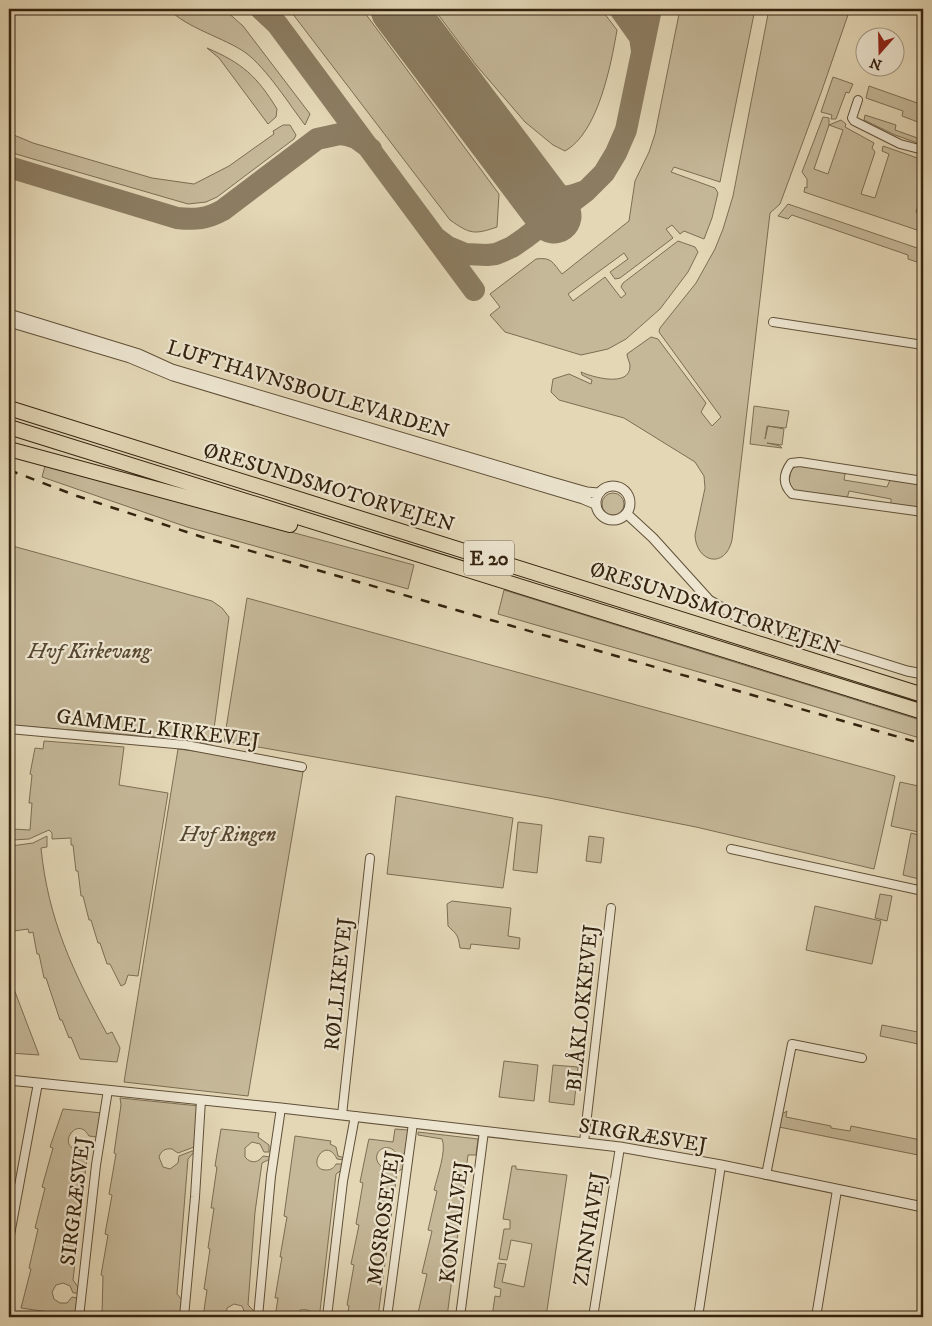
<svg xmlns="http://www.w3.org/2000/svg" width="932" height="1326" viewBox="0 0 932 1326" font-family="'IM FELL DW Pica',serif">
	<rect width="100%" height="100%" fill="#e3d7b6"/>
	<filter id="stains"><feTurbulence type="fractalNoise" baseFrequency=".004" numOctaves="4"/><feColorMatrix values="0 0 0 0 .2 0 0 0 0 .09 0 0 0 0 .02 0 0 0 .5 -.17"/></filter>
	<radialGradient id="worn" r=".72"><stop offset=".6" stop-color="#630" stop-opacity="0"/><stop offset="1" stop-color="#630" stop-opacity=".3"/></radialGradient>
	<path fill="#c5b899" stroke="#7c6e54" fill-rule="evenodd" d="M169 9H223L225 10 243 26 310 114 305 125C289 104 267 69 246 53 225 38 186 28 169 9Z
		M289 9H362L499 194 497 227C474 235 470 234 450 220Z
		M434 9H601L617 30C611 65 598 133 565 151L553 145 525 122 476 65Z
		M680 9H755L720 182 674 167 671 172 715 188 718 193 712 218 704 239 684 231 680 234 672 225 666 229 673 238 620 278 615 279 610 272 628 259 624 253 568 294 573 301 605 277 621 298 626 294 621 287 623 283 678 241 695 247 698 252 688 272 660 309 626 339 608 349 581 355 505 332 490 315 500 307 490 294 536 259C552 257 552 262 562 274L629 221 635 181 649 152 655 134Z
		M769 9H850L822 90 780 204 770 213 732 540C725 570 696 562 695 535L705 488 704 476 695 462 624 418 559 400 551 392 553 379 569 374 591 384 592 380 582 375 581 372C592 377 630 388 630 366 630 362 627 358 627 354L651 337 658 339 706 403 701 412 712 426 721 417 659 332 660 328 696 283 715 249 723 229 733 196Z
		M207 48C242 63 257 76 277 109L276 117 268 124 219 58Z
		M833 77 853 84 849 93 846 92 836 119H831L832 115 821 112Z
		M869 86 923 105V124L902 116 903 111 866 98Z
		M865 115 896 125 895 130 923 140V145L895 135 864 120Z
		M823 117 829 118V125L841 120 846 124 845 127 874 143 872 148 875 152 861 194 875 198 889 154 882 151 883 146 923 160V190L916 212 923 214V232L804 192 805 187 807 188V179L802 172ZM829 125 843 130 828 174 814 169Z
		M283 125H290L296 135 294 139 217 197 206 202 188 204 9 152V133L33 143 152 178 194 184 229 166 274 134 273 131Z
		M788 204 923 250V264L908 259V255L792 215 788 219 778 216Z
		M754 406 789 411 786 428 767 426 765 439 768 426 784 429 782 445 767 443 780 446 782 448 750 444Z
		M799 465 843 472 845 474 844 480 887 487 890 480 923 485V510L891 505V499L849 491 847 499C835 498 799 496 791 488 788 485 789 481 790 476 791 469 792 468 799 465Z
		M45 466 414 565 408 589 187 527 42 477Z
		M602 504a11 11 0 1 1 22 0a11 11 0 1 1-22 0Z
		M9 545 212 601 222 608 229 617 212 744 180 739 9 725Z
		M504 590 923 721V739L723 679 498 614Z
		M247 598 895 776 874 869 696 827 549 798 224 741Z
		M44 741 124 747 119 785 168 793 138 976 128 975 125 984 121 986 110 964H107L100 943H98L91 920H89L83 896H81L78 871H76L73 845H71V838L52 839V833L49 830 29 839 13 840 12 829 30 830 32 803H29L32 775 30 774 35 748 43 749Z
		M178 749 211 753 303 772 248 1096 124 1082Z
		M900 782 923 787V833L891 826Z
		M396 796 513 818 503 888 387 874Z
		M518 822 542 825 537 873 513 870Z
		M911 833 923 836V880L903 875Z
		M47 836V847L41 848C48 919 73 972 107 1034L112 1032 120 1048 117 1062 80 1059 71 1037 69 1038 62 1020H60L46 978H44L39 954H37L33 932 29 933 28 929 14 931 11 922 9 924V845L11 846 33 843Z
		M589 836 604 838 601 863 586 861Z
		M880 894 892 896 887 921 875 918Z
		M452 901 511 908 508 936 520 938 519 949 471 944 470 949 460 948C458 934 457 935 448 926L447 904Z
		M815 906 881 921 872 964 806 950Z
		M9 976 39 1055 9 1053Z
		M882 1025 923 1033V1045L880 1036Z
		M504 1061 538 1065 534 1101 499 1097Z
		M553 1065 578 1067 574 1105 549 1102Z
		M120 1098 199 1106 197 1140 194 1141V1147L178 1153 172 1149C165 1148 161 1151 159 1157L163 1167 170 1169 178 1163 179 1156 192 1151H195L188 1159 177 1294 183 1301 181 1317H167L135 1313 134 1317H106V1315L102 1314 103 1276 101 1275 108 1235 105 1234 112 1195 109 1194 116 1154 114 1153 121 1105Z
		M63 1109 102 1113 97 1137 89 1136C75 1111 51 1157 88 1148L73 1280 78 1287V1293H73L70 1286 63 1283 56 1285 52 1292 54 1299 60 1303H67L72 1297 77 1298 75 1316 21 1308 31 1269 29 1268 38 1229 35 1228 45 1188 42 1187 53 1148 50 1147Z
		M787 1111 786 1117 831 1126V1128L850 1131 851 1126 921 1140 923 1137V1156L779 1127 782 1114Z
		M221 1129 259 1133 258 1137 269 1145V1152H264L260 1144 252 1142 245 1148V1157C251 1164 258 1163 263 1156L270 1157V1159L262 1163 255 1212 248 1305 254 1311V1315L245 1313 242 1306 234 1304 227 1308 226 1317H203L207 1290 204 1289 210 1249 208 1248 214 1208H211L217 1167 215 1166Z
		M395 1129 408 1130 406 1154H397C385 1137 366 1158 384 1168L394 1167 398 1158 405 1159 404 1168 397 1172 378 1317H347L349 1306 347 1305 354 1265 351 1264 359 1225 356 1224 363 1183 360 1182 368 1143 369 1139 393 1142Z
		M418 1132 478 1139 476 1155H468L447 1317H421L422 1314 418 1313 427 1274 422 1273 432 1231 428 1230 437 1191 434 1190C437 1177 447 1150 442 1139L418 1135Z
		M295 1136 331 1141 330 1144 336 1147 338 1156 345 1158 344 1160 337 1159C325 1134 305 1170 326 1170 331 1170 334 1168 336 1164H344L343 1169 336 1174 320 1311 324 1317H314C312 1310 307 1309 300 1310L294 1317H275L278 1298H275L282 1257H280L287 1217 284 1216Z
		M512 1166H516V1169L567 1175 546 1317H492L495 1296 500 1297 501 1289 494 1287 498 1263 506 1264 502 1282 524 1287 532 1244 511 1240 507 1260 499 1259 504 1229H510V1220L503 1219Z"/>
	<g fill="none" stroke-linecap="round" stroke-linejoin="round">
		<path stroke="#8c7d62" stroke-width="22" d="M261 9 277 24 474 290
			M620 9 640 37 642 51
			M9 167 177 218C195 220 207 219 223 210L317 139 340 134 347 135 356 138 371 149
			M528 182C545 196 561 201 582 192
			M436 238 448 247 465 254 487 255 496 254 512 247 525 238 586 191 604 173 616 153 626 130 651 9"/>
		<path stroke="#8c7d62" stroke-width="55" d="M398 9 554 216"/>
		<defs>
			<path id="minor" d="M858 100 852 118 854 121 900 144 923 150
				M773 322 923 345
				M923 481 800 462 791 463C783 474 782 484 792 494L923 512
				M9 729 186 745 302 767
				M731 849 923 891
				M342 1115 370 858
				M584 1142 611 908
				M766 1175 792 1044 862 1058
				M9 1240 38 1083
				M79 1317 96 1165 108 1090
				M184 1317 195 1197 201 1100
				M258 1317 271 1176 281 1108
				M327 1317 343 1181 355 1116
				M387 1317 413 1123
				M460 1317 484 1131
				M593 1317 620 1147
				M698 1317 721 1165
				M816 1317 837 1190"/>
			<path id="tertiary" d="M9 314 139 354 172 369 552 482 587 492 598 493
				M9 322 130 358 173 376 583 499 595 504
				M596 503a17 17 0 1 1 34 0a17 17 0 1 1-34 0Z
				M627 514 653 538 709 600 741 619 907 671 923 674
				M9 1080 281 1108 620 1147 721 1165 923 1207"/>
			<path id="motorway" d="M9 408 923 695
				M9 427 923 712
				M9 449 290 525"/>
		</defs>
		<use href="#minor" stroke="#605038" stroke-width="10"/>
		<use href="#tertiary" stroke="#605038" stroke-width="11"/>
		<use href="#motorway" stroke="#34230e" stroke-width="16"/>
		<use href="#minor" stroke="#ede5d0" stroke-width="8"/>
		<use href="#tertiary" stroke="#ede5d0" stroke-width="9"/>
		<use href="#motorway" stroke="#e3d7b6" stroke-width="14"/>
		<path stroke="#34230e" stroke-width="2.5" stroke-dasharray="9 9" stroke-linecap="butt" d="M9 470 77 496 202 537 923 744"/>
	</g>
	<g text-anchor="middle" stroke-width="4.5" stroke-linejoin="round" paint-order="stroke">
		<rect fill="#ede5d0" stroke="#6c5d48" stroke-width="1" x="464" y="540.5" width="50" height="35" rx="4"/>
		<g font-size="20" font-weight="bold" fill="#34230e">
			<text x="489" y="565">E 20</text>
		</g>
		<g font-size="21" fill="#34230e" stroke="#ede5d0">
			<text transform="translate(308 389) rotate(17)" y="7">LUFTHAVNSBOULEVARDEN</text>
			<text transform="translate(329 487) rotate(17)" y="7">ØRESUNDSMOTORVEJEN</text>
			<text transform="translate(715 608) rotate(18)" y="7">ØRESUNDSMOTORVEJEN</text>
			<text transform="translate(158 728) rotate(7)" y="7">GAMMEL KIRKEVEJ</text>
			<text transform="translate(338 984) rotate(-84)" y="7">RØLLIKEVEJ</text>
			<text transform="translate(582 1008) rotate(-84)" y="7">BLÅKLOKKEVEJ</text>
			<text transform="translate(643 1135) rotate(9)" y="7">SIRGRÆSVEJ</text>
			<text transform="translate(75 1201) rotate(-83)" y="7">SIRGRÆSVEJ</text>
			<text transform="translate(383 1218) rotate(-82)" y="7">MOSROSEVEJ</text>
			<text transform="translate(454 1222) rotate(-83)" y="7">KONVALVEJ</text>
			<text transform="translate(589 1229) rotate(-81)" y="7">ZINNIAVEJ</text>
		</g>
		<g font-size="21" font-style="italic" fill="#584831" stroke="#ede5d0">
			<text x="89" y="658">Hvf Kirkevang</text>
			<text x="228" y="841">Hvf Ringen</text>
		</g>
	</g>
	<rect width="932" height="1326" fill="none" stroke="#e3d7b6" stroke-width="30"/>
	<rect x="10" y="10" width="912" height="1306" fill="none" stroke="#34230e" stroke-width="2.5"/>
	<rect x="15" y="15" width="902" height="1296" fill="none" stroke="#34230e"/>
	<g transform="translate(880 52) rotate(200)"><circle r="24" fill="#ede5d0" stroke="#a39782"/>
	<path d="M0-4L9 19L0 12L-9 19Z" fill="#8f2418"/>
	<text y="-8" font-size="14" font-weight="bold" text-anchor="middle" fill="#34230e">N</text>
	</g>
	<rect width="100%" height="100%" filter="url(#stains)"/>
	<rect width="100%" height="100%" fill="url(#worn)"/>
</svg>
